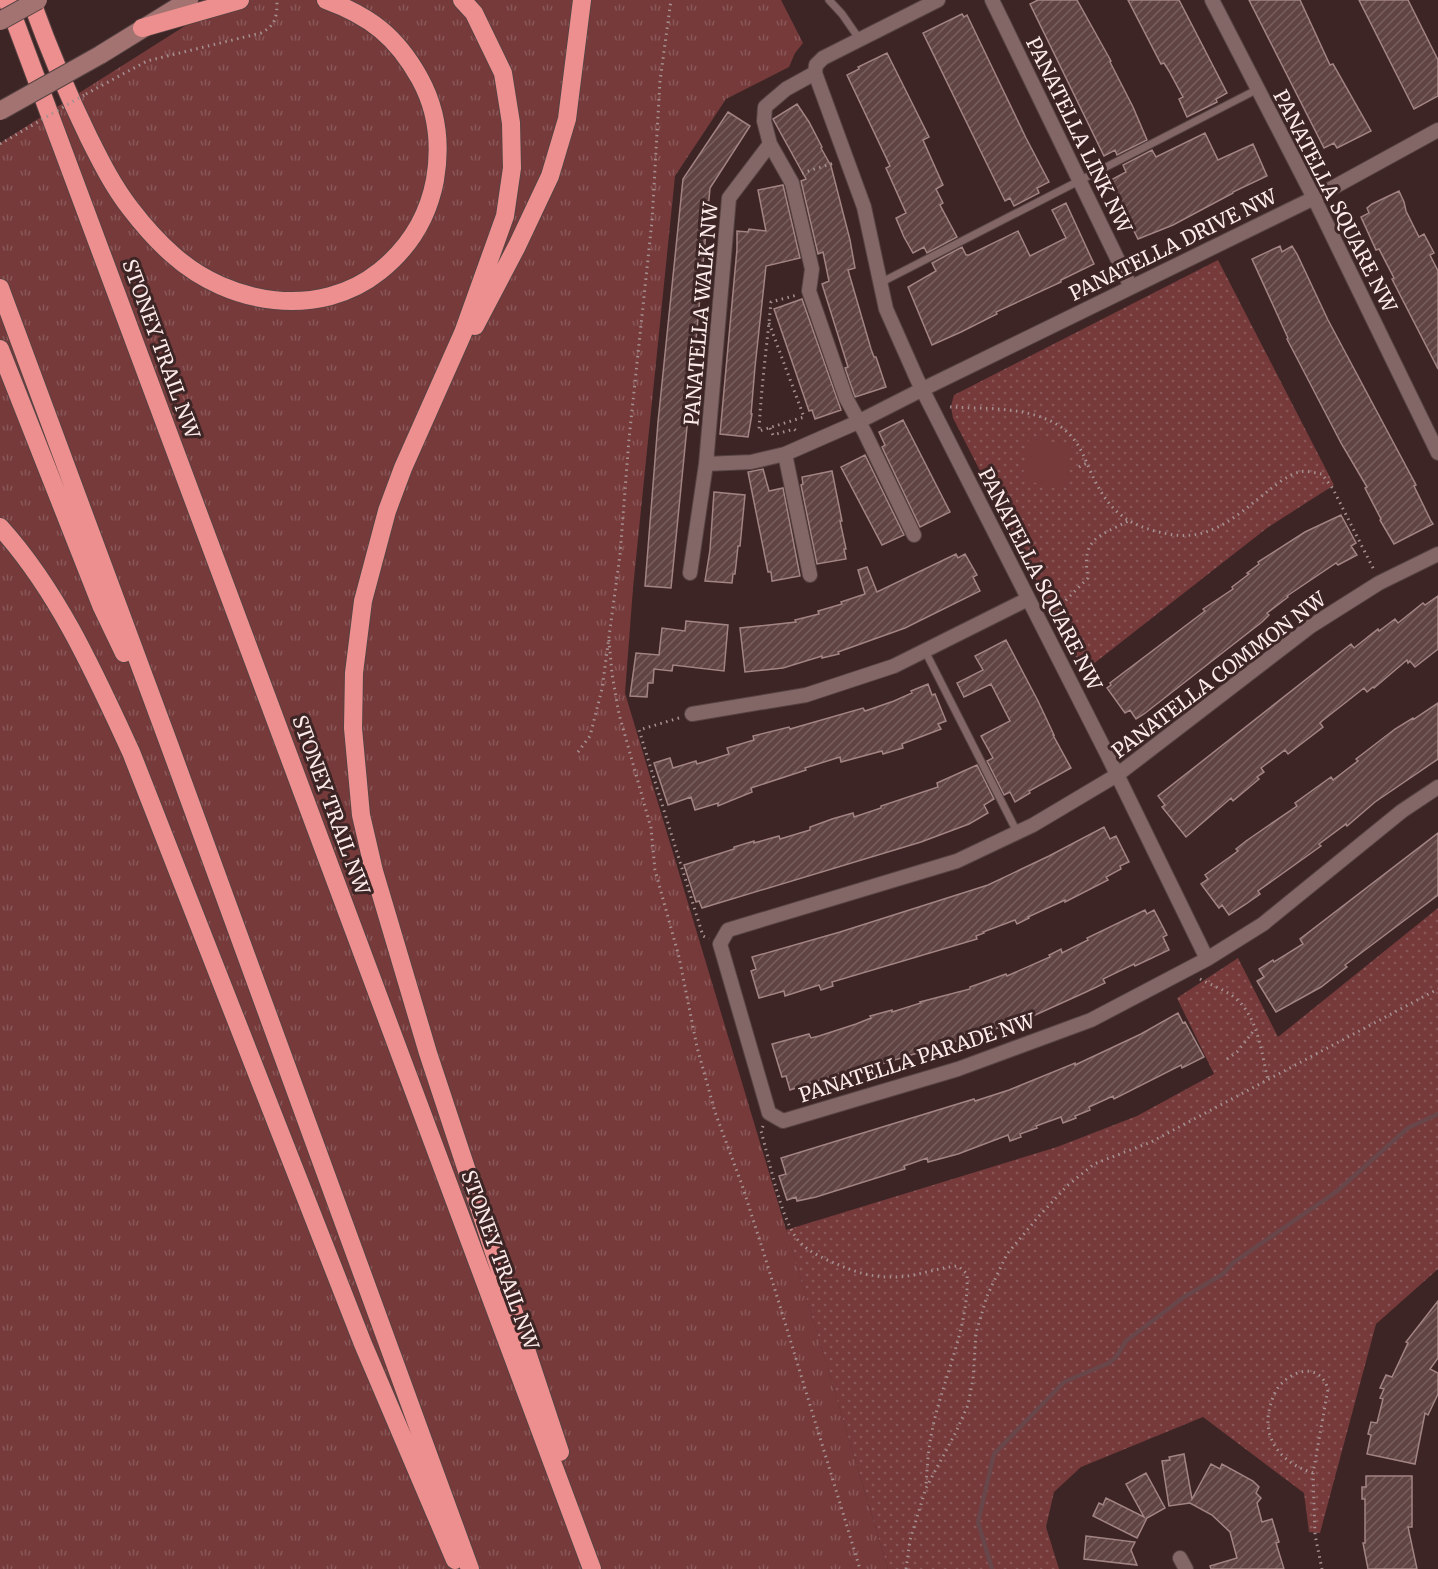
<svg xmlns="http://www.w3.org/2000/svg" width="1438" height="1569" viewBox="0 0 1438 1569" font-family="Merriweather,serif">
	<defs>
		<pattern id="grass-tufts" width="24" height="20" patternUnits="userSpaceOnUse" patternTransform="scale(1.5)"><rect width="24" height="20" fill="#763a3b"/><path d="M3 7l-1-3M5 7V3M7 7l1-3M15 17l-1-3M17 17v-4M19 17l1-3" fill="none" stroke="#8a5758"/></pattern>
		<pattern id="park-dots" width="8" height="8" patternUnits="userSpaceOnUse" patternTransform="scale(1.5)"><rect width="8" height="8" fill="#763a3b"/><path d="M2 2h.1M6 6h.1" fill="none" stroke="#8a5758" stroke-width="1.8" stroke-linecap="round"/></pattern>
		<pattern id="building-hatch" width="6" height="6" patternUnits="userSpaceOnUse" patternTransform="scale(1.5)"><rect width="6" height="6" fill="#5f4443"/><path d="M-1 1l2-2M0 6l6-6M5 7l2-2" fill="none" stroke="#775f5e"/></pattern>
	</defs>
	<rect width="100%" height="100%" fill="#3d2525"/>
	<path fill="url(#grass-tufts)" d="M226 0H781L803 43 795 53 789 67 726 99 675 176 633 588 625 693 888 1569H0V143Z"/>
	<path fill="url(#park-dots)" d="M1218 260 1334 485 1267 528 1083 672 953 418 951 406 954 395Z
		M1438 908V1269L1376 1324 1320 1533 1309 1532 1304 1493 1203 1417 1081 1467 1054 1492 1046 1527 1059 1569H888L786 1230 1057 1147 1137 1116 1214 1074 1177 998 1238 958 1278 1037Z"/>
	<path fill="#763a3b" d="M1029 438 1072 445 1065 487 1022 481Z"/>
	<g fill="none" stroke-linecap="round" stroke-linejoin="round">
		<path stroke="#684649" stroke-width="4.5" d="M992 1569 978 1522 994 1454 1064 1382 1109 1363 1116 1357 1126 1341 1184 1297 1223 1274 1234 1262 1336 1192 1408 1128 1438 1114"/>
	</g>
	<path fill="url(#building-hatch)" stroke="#a28483" stroke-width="1.5" d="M1038 0H1077L1111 61 1110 62 1133 107 1147 140 1117 155 1115 150 1104 156 1030 4Z
		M1128 0H1179L1227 93 1216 99 1217 102 1187 117 1179 99 1183 97 1169 71 1164 63 1161 64Z
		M1249 0H1300L1330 65 1333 64 1371 131 1337 148 1334 143 1324 148Z
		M1359 0H1408L1438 60V96L1414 109Z
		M962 14 964 17 967 15 1026 138 1049 182 1037 188 1039 193 1014 206 1010 198 1005 201 923 33Z
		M887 53 929 137 923 140 943 185 936 189 943 203 940 205 957 237 927 253 924 247 913 253 904 237 896 218 906 213 886 168 890 166 847 75 859 69 858 67Z
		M797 104 809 122 822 147 821 148 831 166 850 240 855 268 848 270 871 349 874 357H876L886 387 855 397 845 368 848 367 822 284 829 281 823 252 818 254 801 181 806 179 773 119Z
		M728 112 750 126 710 188 696 340 693 365H691L686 417H688L671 588 645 586 658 422 683 179Z
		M1205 133 1218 160 1253 144 1267 176 1233 192V193L1173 225 1138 239 1109 181 1126 172 1123 165 1152 150 1156 157Z
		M783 185 800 258 766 266 755 367 751 414H752L748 437 720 434 737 249V231L748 232 749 229 766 231 758 190Z
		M1399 191 1404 202 1406 211 1419 237 1424 234 1434 253 1430 255 1438 271V369L1392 279 1394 278 1379 249 1376 250 1361 217 1369 213 1367 208 1372 204Z
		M1066 203 1094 264 1061 280V282L996 312 997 314 961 332 932 345 908 287 936 271 932 263 962 247 966 255H969L1018 231 1030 256 1066 238 1052 210Z
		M1280 246 1282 252 1292 246 1297 254 1328 320 1416 485 1414 486 1431 521 1433 524 1394 544 1380 520 1381 519 1365 488 1367 487 1341 443 1287 339 1288 338 1252 259Z
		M802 299 841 410 815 419 812 410 809 411 774 309Z
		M903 420 950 512 920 527 882 447 885 445 879 432Z
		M865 455 904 535 882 545 841 467Z
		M763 469 769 491 783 488 800 576 772 581 771 572H768L748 472Z
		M832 471 842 521H840L846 549H844L846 559 817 564 801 485 803 484 802 477Z
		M714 492 745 495 740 546H738L735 574H733L732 583 705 581 710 550Z
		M1341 515 1356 543 1351 546 1357 555 1338 565 1336 563 1287 596 1288 597 1267 613 1269 615 1262 622 1144 714 1136 719 1130 710 1125 713 1107 688 1111 685 1110 683 1205 611 1203 609 1233 589 1232 587 1249 574 1247 573 1259 564 1258 562 1305 532Z
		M956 554 958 558 965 554 977 575 973 577 980 591 905 628 838 652 839 654 822 658V656L783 668 745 672 740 628 796 622 795 620 819 614 818 611 842 604 841 602 865 594 858 570 867 567 877 592Z
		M1438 596V649L1415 667 1410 661 1408 663 1407 660 1374 688 1373 687 1367 692 1364 688 1322 721 1320 723 1323 727 1288 754 1285 750 1261 768 1264 772 1257 777 1259 779 1233 801 1231 798 1186 837 1162 807 1165 805 1158 796 1351 644 1354 648 1378 629 1379 631 1395 619 1398 623 1423 603 1425 605Z
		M686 621 728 625 724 671 673 665 672 671 654 669 653 683H648L647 697 630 696 636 653 659 655 662 628 685 631Z
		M1006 640 1038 701 1054 735H1053L1071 768 1029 791 1030 793 1015 802 1010 792 1004 795 987 761 993 758 981 736 1010 721 991 684 964 697 957 683 983 670 975 656Z
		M928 684 932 695 935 694 946 721 938 724 941 729 902 744 903 748 883 754 882 751 841 762 840 757 805 768 806 770 751 788 752 792 718 806V803L695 810 691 797 668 805 654 763 670 758 673 768 696 761 697 764 729 754 727 748 754 740 753 736 789 727 790 729 863 708 865 711 894 701 912 693 911 691Z
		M1438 703V759L1375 802 1347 826 1346 824 1319 844 1321 846 1258 891 1260 894 1246 904 1229 915 1222 905 1219 908 1201 884 1208 879 1205 875 1238 851 1236 849 1246 841 1297 806 1295 803 1331 777 1333 780 1358 761 1356 759 1395 729 1413 718 1414 719Z
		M977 765 994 799 984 805 988 813 969 824 921 842 702 908 699 901 696 902 684 865 734 849V847L754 841V843L779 836 780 839 810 830V827L832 819 853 813 854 817 881 808V806L938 787 937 783Z
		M1104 827 1110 839 1116 836 1129 862 1120 866 1121 869 1106 877 1108 880 1065 902V900L1028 917 1029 918 1017 924 1015 920 983 932 984 933 976 936 977 939 832 982 833 986 821 990 819 985 785 996 784 991 759 998 751 971 756 969 752 957 840 932 988 885 1049 856Z
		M1438 833V895L1345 965 1347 967 1321 987 1276 1012 1257 981 1264 977 1259 969 1273 960 1274 962 1303 944 1300 939Z
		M1145 910 1147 914 1154 910 1167 935 1163 937 1169 950 1135 966 1134 964 1103 979 1105 983 1086 992 1033 1016 983 1033 842 1076 841 1073 790 1090 786 1076 782 1077 772 1044 809 1034 811 1038 819 1036 856 1024 871 1018 870 1016 892 1010V1012L921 1003 920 1002 970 989V987L1006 974 1007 976 1050 957 1049 955 1061 949 1062 953 1088 940 1087 938Z
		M1178 1013 1183 1023 1185 1022 1204 1057 1182 1068 1181 1065 1114 1099 1113 1096 1089 1107 1090 1110 1075 1116 1076 1118 1063 1123 1061 1117 1036 1126 1037 1128 1020 1134 1021 1137 1010 1141 1008 1135 958 1154 928 1162 927 1158 904 1166 905 1169 816 1197 797 1201 796 1197 787 1200 779 1176 786 1174 781 1158 974 1099 975 1101 1009 1090 1075 1063V1065L1141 1034Z
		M1438 1301V1358L1430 1369 1438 1373V1394L1428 1415 1425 1413 1415 1464 1367 1454 1371 1435 1368 1434 1371 1422 1377 1423 1383 1399 1380 1398 1384 1389 1380 1388 1386 1375 1392 1377 1408 1343 1406 1342Z
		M1184 1454 1192 1499 1211 1464 1220 1469 1222 1464 1253 1481 1259 1487 1256 1493 1261 1498 1257 1503 1262 1522 1272 1519 1279 1542 1276 1543 1284 1569H1211L1210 1566 1237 1558 1230 1532 1212 1515 1190 1503 1169 1506 1162 1461 1170 1460 1169 1457Z
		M1146 1473 1165 1508 1147 1518 1137 1538 1093 1516 1099 1503 1103 1505 1106 1498 1144 1517 1126 1484Z
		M1366 1476H1412V1527H1408L1417 1569H1368L1363 1543H1365V1499H1362V1487H1366Z
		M1086 1536 1135 1542 1131 1550 1137 1565 1084 1559Z"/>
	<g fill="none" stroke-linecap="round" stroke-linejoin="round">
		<defs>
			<path id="lane" d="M829 0 842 14 860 40
				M880 283 1258 89
				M925 651 1017 832"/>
			<path id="street" d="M938 0 823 58 816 65 815 73 864 207 886 309 917 379 1107 754 1207 959 1263 924 1402 811 1438 787
				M992 0 1131 287
				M1212 0 1314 198 1438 453
				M770 144 792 183 812 269 809 291 846 398 865 433 914 535
				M785 454 810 575
				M706 464 751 462 785 454 858 422 921 390 1314 198 1438 130
				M690 573 706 464 729 198 770 144 764 121 765 107 786 89 815 73
				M692 714 806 695 894 666 1028 599
				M1207 959 1091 1020 958 1069 783 1121 769 1113 720 944 728 930 957 861 1033 825 1117 775 1311 626 1379 583 1438 554
				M1180 1558 1186 1569"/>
			<path id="secondary" d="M100 55 189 0"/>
			<path id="highway" d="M7 0 592 1569
				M31 0C48 47 67 93 89 138 101 162 113 186 130 208 143 225 157 241 173 255 229 305 319 320 380 271 410 247 428 217 435 180 441 145 437 110 420 79 397 37 370 16 326 0
				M462 0 474 13 503 73 511 123 512 168 505 216 463 333 403 468 387 511 363 601 354 673 353 728 361 815 374 871 428 1053 560 1452
				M142 28 240 0
				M0 288 169 744 470 1569
				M475 326 517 246 550 176 567 119 582 0
				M0 349 101 605 124 653
				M0 527C58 591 95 674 131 752L363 1344 455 1560"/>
		</defs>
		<use href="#lane" stroke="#574343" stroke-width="9"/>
		<use href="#street" stroke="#574343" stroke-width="16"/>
		<use href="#secondary" stroke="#574343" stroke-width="20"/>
		<use href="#highway" stroke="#574343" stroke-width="20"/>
		<path stroke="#a69191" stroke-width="3" stroke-dasharray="1.5 4.5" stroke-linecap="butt" d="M86 94 147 61 261 33C276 25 277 17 277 0
			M802 173 834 163
			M769 323 804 417 759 431C761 388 767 345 771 302L797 295
			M950 407C986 409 1030 406 1061 427 1076 438 1082 451 1089 468 1104 503 1120 523 1159 532 1208 545 1232 519 1268 491 1277 484 1288 475 1299 472 1305 470 1315 473 1322 474L1333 489 1375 572
			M770 428 773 435 794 429 799 433
			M1079 467 1087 463
			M1053 613 1088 578C1081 537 1099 537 1128 521
			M609 640 612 674 619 714 651 828 655 870 679 957 697 1047 715 1112 742 1185 765 1257 860 1569
			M679 718 639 730 703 936 709 939
			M578 752 590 736 602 689 620 555 629 439 652 221 660 81 671 0
			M1200 979C1211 985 1223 989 1234 997 1258 1016 1261 1051 1268 1080
			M1227 1059 1237 1052 1255 1029
			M763 1126 761 1131C769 1159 781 1220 798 1240 807 1251 824 1259 837 1264 854 1272 872 1277 890 1277 914 1278 935 1268 958 1266L967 1274C970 1327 940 1385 931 1436 928 1452 927 1470 926 1486
			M1313 1473C1284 1464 1263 1442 1269 1411 1271 1402 1274 1392 1280 1385 1296 1368 1320 1364 1328 1389L1313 1473 1315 1535 1322 1569
			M906 1569 910 1540 926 1488 956 1432 968 1405 973 1379 976 1333 987 1296 1007 1254 1039 1216 1067 1186 1094 1164 1151 1142 1438 989"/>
		<use href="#lane" stroke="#836766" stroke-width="7"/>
		<use href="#street" stroke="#836766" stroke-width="14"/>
		<use href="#secondary" stroke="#a37372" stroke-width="18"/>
		<use href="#highway" stroke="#ed8f8e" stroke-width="18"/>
		<defs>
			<path id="secondary-bridge" d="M0 21 38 0
				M0 111 100 55"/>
		</defs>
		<use href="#secondary-bridge" stroke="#574343" stroke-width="20" stroke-linecap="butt"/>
		<path stroke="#a69191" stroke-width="3" stroke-dasharray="1.5 4.5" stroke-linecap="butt" d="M0 144 84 95"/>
		<use href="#secondary-bridge" stroke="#a37372" stroke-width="18"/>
	</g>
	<g text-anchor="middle" stroke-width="6" stroke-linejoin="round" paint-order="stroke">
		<g font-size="20" fill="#fcebea" stroke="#3d2525">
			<text transform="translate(1079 135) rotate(64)" y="7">PANATELLA LINK NW</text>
			<text transform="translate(1335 201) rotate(63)" y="7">PANATELLA SQUARE NW</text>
			<text transform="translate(1173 245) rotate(-26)" y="7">PANATELLA DRIVE NW</text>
			<text transform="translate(701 314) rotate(-85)" y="7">PANATELLA WALK NW</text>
			<text transform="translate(161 349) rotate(70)" y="7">STONEY TRAIL NW</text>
			<text transform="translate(1040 579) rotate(63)" y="7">PANATELLA SQUARE NW</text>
			<text transform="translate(1219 675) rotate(-37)" y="7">PANATELLA COMMON NW</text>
			<text transform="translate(331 805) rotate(70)" y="7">STONEY TRAIL NW</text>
			<text transform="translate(917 1058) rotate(-18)" y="7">PANATELLA PARADE NW</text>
			<text transform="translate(500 1260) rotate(70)" y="7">STONEY TRAIL NW</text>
		</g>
	</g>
</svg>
